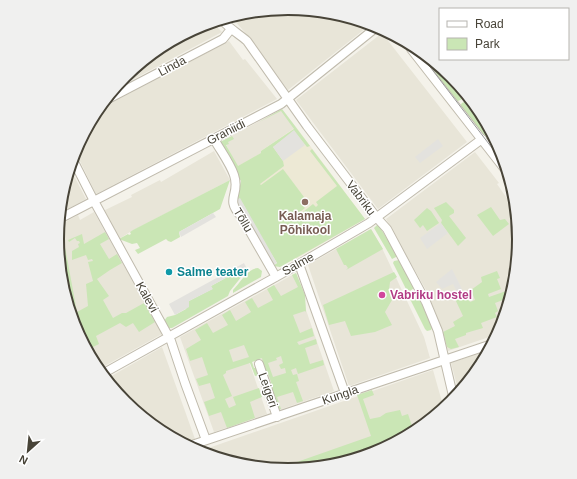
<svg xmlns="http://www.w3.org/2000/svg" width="577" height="479" viewBox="0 0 577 479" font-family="Arial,sans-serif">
	<rect width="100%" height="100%" fill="#f4f2ea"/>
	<path fill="#e8e5d8" d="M289 8 371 24 288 90 250 38 233 19Z
		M213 23 222 32 117 88 125 76 200 26Z
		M382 33 467 142 378 209 296 100Z
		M229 41 243 60 245 59 277 99 96 194 75 151 104 107Z
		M437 66 452 76 503 152 464 102Z
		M282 109 296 127 261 151 262 153 237 167 224 140Z
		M214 151 230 180 130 232 119 239 103 211 132 197 131 195 160 180 161 182Z
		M475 152 499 183 497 184 513 207 520 240 502 328 498 334 448 351 435 311 426 290 386 219Z
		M71 170 86 199 62 212Z
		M94 212 162 334 101 368 75 328 57 239 60 225 78 215 80 220Z
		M371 229 382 248 424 337 430 358 349 386 308 265Z
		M296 273 304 295 306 310 334 391 279 410 261 358 249 362 267 414 214 432 180 337Z
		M162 347 195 439 184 443 125 403 108 378Z
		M487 351 459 393 451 363Z
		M433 370 444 409 377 453 288 471 200 453 197 452Z"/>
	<path fill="#ede9d5" d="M296 127 365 219 292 261 238 166 261 153V151Z"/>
	<path fill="#cae6b5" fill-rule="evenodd" d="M426 58 437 66 462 99 456 102 424 60Z
		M464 102 503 152 506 168 459 107 462 103Z
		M282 109 310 146 307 147 294 131 273 147 283 161 284 166 260 184 261 185 283 169 307 201 302 205 305 208 291 219 293 220 313 204 316 207 318 205 316 202 337 186 310 151 312 149 365 219 280 267 273 266 277 263 237 200 241 181 218 143 232 136 234 139 228 142 229 144 226 145 238 166 261 153V151L294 129 281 111 259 122Z
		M230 180 220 209 179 232 180 237 171 242 168 241 166 239 138 254 135 250 140 248 137 243 132 244 119 239 128 234 129 235 131 234 130 232 133 230Z
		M446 202 454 210V213L449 216 466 238 458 246 441 223 442 220 434 208Z
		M491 207 500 220 505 219 509 224 493 236 477 215Z
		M427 208 431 211 439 223 427 231 423 225 420 228 414 220Z
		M378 224 397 255 396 257 392 259 374 228Z
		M371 229 383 249 346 270 348 268 346 265H344L336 249Z
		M105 232 109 239 100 244 109 259 117 254 122 263 110 270 97 279 109 296 103 300 113 318 122 313H126L144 303 155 322 139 332 133 323 126 327 120 323 96 336 99 344 89 349 75 328 59 249 65 247 77 312 88 306 86 284 93 281 88 262 93 261 92 259 88 260 86 255 72 260V251L79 247 78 244 80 243 79 241H77L75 238 69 242 68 240 82 234 84 244Z
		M399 260 414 286V288L410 291 406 289 393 263 394 261Z
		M246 267 247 269 246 271 230 291 228 296 172 328H169L164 321 167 317 175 315 186 309 189 301 212 289 211 286Z
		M258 268 262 271 261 277 233 293V290C240 283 248 268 258 268Z
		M497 271 500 278 497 279 501 289 488 294 489 297 509 290 508 287 511 286 508 298 495 303 498 311 495 313 497 317 481 323 483 328 466 333V335L455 339 459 347 451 349 447 347 443 332 455 326 453 322 463 316 455 299 465 292 470 302 475 300 471 290 482 282 481 277Z
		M394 272 397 277 390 282 389 290 392 300 385 312 392 325 375 332 351 336 345 321 329 325 323 305Z
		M296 273 305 295 306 312 305 311 293 315 300 333 312 328 314 336 297 342 299 345 316 339 317 344 305 348 310 364 323 360 324 365 298 374 296 368 291 370 293 375 297 374 299 381 296 382 303 401 297 403 293 392 277 397 281 409 277 410 273 398 275 397 270 383 271 382 267 371H265L262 358 252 362 254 368H257L259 375 255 376 250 363 226 371V373L223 375 232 396 225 399 229 408 236 405 233 397 259 388 262 397 250 402 255 418 227 428 221 412 209 416 204 402 215 398 210 383 199 386 196 379 208 375 202 357 190 361 186 349 201 340 195 330 207 323 213 333 228 325 222 315 230 310 236 321 251 312 245 302 252 298 258 308 273 300 267 289 274 285 281 296 298 287 292 275ZM244 345 249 357 233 362 229 350ZM281 356 283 363 279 365 281 369 285 368 286 373 273 377 268 363 277 360 276 358Z
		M415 292H417L432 328 431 330 427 331 425 329 409 297 410 294Z
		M372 390 374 395 363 399 370 419 380 417 386 413 400 410 402 416 408 414 413 429 380 452 377 445 371 447 373 454 288 471 277 469 371 436 357 395Z"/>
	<path fill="#e3e2de" d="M294 130 305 145 283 161 273 147Z
		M438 139 443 146 420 163 415 157Z
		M240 198 277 263 273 265 236 200Z
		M213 213 216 217 181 237 179 232Z
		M441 223 448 233 427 249 420 238Z
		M244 263 246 267 211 286 213 289 189 301V307L175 315 169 304Z
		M452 269 464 293 459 296 453 284 442 289 436 282Z"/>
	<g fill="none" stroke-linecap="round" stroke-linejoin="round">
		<defs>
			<path id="minor" d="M223 21C230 29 239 34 247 41L307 126 377 218 387 229 426 302 438 331 454 400
				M411 49 507 172
				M110 98 223 39 231 29
				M214 139C220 150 230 163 234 175 241 195 224 198 241 216L276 277
				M73 160 94 201 171 341 185 383 206 440
				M61 218 281 104 378 26
				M299 264 345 393
				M259 364 277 417
				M104 373 299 264 369 223 482 139
				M189 446 492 344"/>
		</defs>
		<use href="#minor" stroke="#c0bbad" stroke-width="10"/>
		<use href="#minor" stroke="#fff" stroke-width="8"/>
		<path stroke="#989898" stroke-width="1" d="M421 55 505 165"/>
	</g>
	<circle fill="#8d6e63" stroke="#fff" stroke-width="1.5" cx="305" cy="202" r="4"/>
	<circle fill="#0f9aa8" stroke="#fff" stroke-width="1.5" cx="169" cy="272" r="4"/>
	<circle fill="#d1479c" stroke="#fff" stroke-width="1.5" cx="382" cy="295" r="4"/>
	<g text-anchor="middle" stroke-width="3" stroke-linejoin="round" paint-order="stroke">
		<g font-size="12" fill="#484438" stroke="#fff">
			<text transform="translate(172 66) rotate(-28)" y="4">Linda</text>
			<text transform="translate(226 132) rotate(-27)" y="4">Graniidi</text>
			<text transform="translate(361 198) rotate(53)" y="4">Vabriku</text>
			<text transform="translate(243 220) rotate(59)" y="4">Tõllu</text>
			<text transform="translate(298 264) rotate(-29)" y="4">Salme</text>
			<text transform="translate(147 297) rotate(61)" y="4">Kalevi</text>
			<text transform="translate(268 390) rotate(71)" y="4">Leigeri</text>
			<text transform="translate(340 395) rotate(-19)" y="4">Kungla</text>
		</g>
		<g font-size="12" font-weight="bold" fill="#785e54" stroke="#fff">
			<text x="305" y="220">Kalamaja<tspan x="305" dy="14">Põhikool</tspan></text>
		</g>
		<g font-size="12" font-weight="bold" fill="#0d838f" stroke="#fff" text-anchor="start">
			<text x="177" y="276">Salme teater</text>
		</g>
		<g font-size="12" font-weight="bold" fill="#b23c85" stroke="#fff" text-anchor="start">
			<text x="390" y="299">Vabriku hostel</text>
		</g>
	</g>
	<path d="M0 0H577V479H0ZM64 239a224 224 0 1 1 448 0a224 224 0 1 1-448 0Z" fill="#f0f0ef" fill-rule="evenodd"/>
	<path fill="none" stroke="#484438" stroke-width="2" d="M64 239a224 224 0 1 1 448 0a224 224 0 1 1-448 0Z"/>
	<rect x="439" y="8" width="130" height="52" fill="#ffffff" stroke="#b6b4af"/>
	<rect x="447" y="21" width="20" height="6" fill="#ffffff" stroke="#b6b4af"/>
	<text x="475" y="28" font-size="12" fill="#484438">Road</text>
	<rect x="447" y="38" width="20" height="12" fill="#cae6b5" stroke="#b6b4af"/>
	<text x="475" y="48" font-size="12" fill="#484438">Park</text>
	<g transform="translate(28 451) rotate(207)" stroke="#ffffff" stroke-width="3" paint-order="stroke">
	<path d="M0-3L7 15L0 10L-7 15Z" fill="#484438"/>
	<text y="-6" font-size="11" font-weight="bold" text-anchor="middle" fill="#484438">N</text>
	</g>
</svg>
